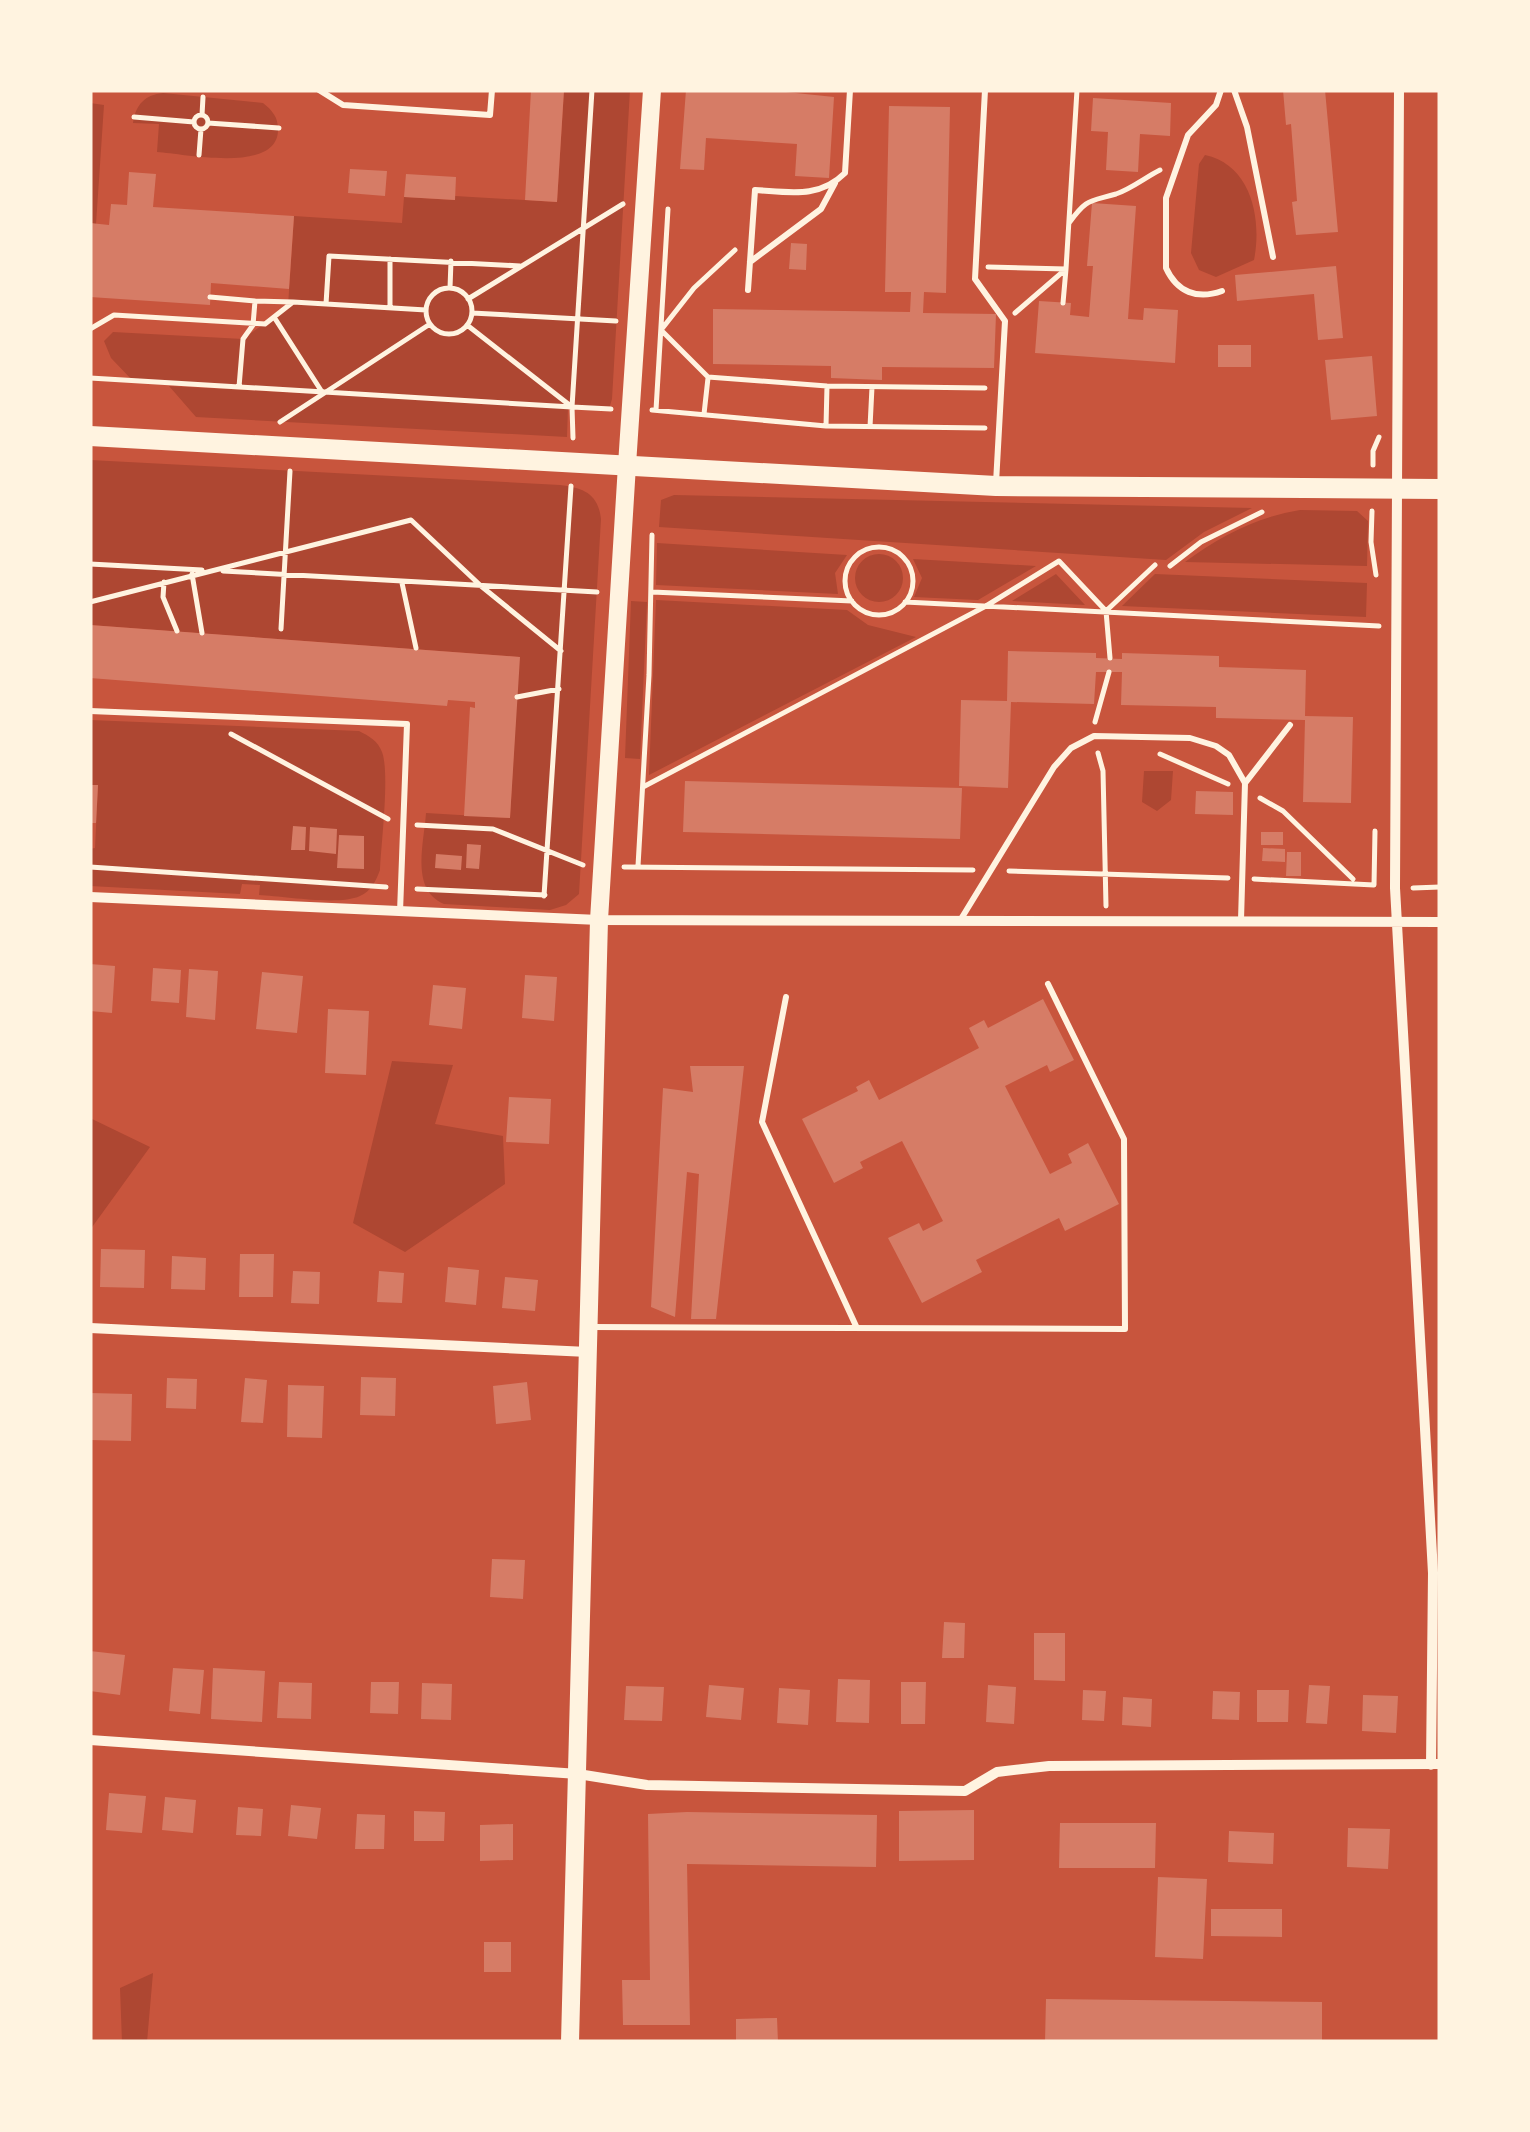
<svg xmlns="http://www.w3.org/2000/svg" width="1530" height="2132" viewBox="0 0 1530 2132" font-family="'Nunito Sans',sans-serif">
	<rect width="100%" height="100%" fill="#c8553d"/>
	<path fill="#ae4732" d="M564 90H630L612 399 609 409 568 407 567 437 196 417 169 386 415 399 133 381 111 358 104 341 113 332 243 339 288 306 294 216 402 223 404 197 454 200 455 196 557 202Z
		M163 93 263 103C272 110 278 117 278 129 279 174 186 154 157 152L159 124 133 123C136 104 145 95 163 93Z
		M90 103 104 105 96 224 90 223Z
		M1205 155C1252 165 1262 220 1254 260L1216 277 1199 270 1191 253 1199 164Z
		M90 460 560 485C583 488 598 493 601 519L579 894 566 905 550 910 444 904C410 890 424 844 426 813L510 818 519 657 90 625Z
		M674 495 1252 508 1204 532 1166 560 659 527 661 500Z
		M1300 510 1357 511 1368 521 1367 566 1185 562C1220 536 1257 517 1300 510Z
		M657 543 847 555 835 573 838 594 656 585Z
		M855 578a24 24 0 1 1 48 0a24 24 0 1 1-48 0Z
		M913 559 1036 566 978 600 914 597 922 578Z
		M1056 574 1085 605 1012 601Z
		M1155 574 1367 583 1366 617 1122 606Z
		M656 600 847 610 868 625 916 637 649 775Z
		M631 601 647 602 640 759 625 758Z
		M90 720 359 731C369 736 378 741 382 752 390 773 381 844 380 870 376 881 371 891 360 896 338 906 284 896 259 895L260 885 242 884 240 894 90 886V849L95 848 98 786 90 785Z
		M1144 771H1173L1171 800 1157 811 1142 802Z
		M392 1061 453 1065 435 1124 503 1136 505 1184 405 1252 353 1223Z
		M90 1118 150 1147 90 1230Z
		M153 1973 147 2042H122L120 1988Z"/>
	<path fill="#d67c66" d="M531 90H564L557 202 525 200Z
		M686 90H767L834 97 829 178 795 176 797 144 706 138 704 170 680 169Z
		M1283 90H1325L1338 232 1296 235 1292 202 1297 201 1291 124 1286 125Z
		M1093 98 1171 103 1170 136 1140 134 1138 172 1106 170 1108 132 1091 131Z
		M889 106 950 107 946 293 924 292 923 313 996 314 994 368 882 367V380L831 378V366L713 364V309L910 312 911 292H885Z
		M350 169 387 171 385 196 348 193Z
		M129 172 156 174 153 207 294 216 289 289 211 283 210 305 90 297V223L109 225 111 204 127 205Z
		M406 174 456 177 455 200 404 197Z
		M1092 203 1136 206 1128 319 1143 320 1144 308 1178 310 1175 363 1035 353 1039 301 1071 303 1070 315 1089 317 1093 266H1087Z
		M791 243 807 244 806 270 789 269Z
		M1336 266 1343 338 1318 340 1314 294 1237 301 1235 275Z
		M1218 345H1251V367H1218Z
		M1372 356 1377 416 1331 420 1325 360Z
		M90 625 520 657 510 818 464 816 470 707 475 708V702L448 700 447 706 90 678Z
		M1008 651 1096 653V658L1122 659V653L1219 656V667L1306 670 1305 716 1353 717 1351 803 1303 802 1305 720 1216 718V707L1121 705 1122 672H1096L1094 704 1011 702 1008 788 959 786 961 700 1007 701Z
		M685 781 962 788 960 839 683 832Z
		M90 785H98L96 823H90Z
		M1196 791 1233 792V815L1195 814Z
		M293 826 306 827 305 850H291Z
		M310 827 337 829 336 854 309 851Z
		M1261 832H1283V845H1261Z
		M339 835 364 836V869L337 868Z
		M467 844 481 845 479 869 466 868Z
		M1263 848 1285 849V862L1262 861Z
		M1287 852H1301V876H1286Z
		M436 854 462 856 461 870 435 868Z
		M90 964 115 966 112 1013 90 1011Z
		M153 968 181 970 179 1003 151 1001Z
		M189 969 218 971 215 1020 186 1017Z
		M262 972 303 976 297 1033 256 1029Z
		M525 975 557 977 554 1021 522 1018Z
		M433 985 466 988 462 1029 429 1025Z
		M1043 999 1074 1060 1050 1072 1047 1065 1005 1086 1050 1174 1072 1163 1068 1154 1088 1143 1119 1204 1065 1231 1059 1218 976 1260 982 1272 922 1303 888 1238 919 1223 923 1231 943 1221 902 1141 860 1162 863 1168 834 1183 802 1119 858 1091 856 1087 869 1080 879 1100 979 1048 969 1028 984 1020 988 1028Z
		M328 1009 369 1011 366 1075 325 1073Z
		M690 1066H744L716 1319H691L699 1174 687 1172 675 1317 651 1307 663 1088 693 1092Z
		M509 1097 551 1099 549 1144 506 1142Z
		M101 1249 145 1250 144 1288 100 1287Z
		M240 1254H274L273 1297H239Z
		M172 1256 206 1258 205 1290 171 1289Z
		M448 1267 479 1270 476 1305 445 1302Z
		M293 1271 320 1272 319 1304 291 1303Z
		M379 1271 404 1273 402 1303 377 1302Z
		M505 1277 538 1280 535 1311 502 1308Z
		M361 1377 396 1378 395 1416 360 1415Z
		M167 1378 197 1379 196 1409 166 1408Z
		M245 1378 267 1380 263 1423 241 1422Z
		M527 1382 531 1420 496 1424 493 1386Z
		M288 1385 324 1386 322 1438 287 1437Z
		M90 1393 132 1394 131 1441 90 1440Z
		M492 1559 525 1560 523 1599 490 1597Z
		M944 1622 965 1623 964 1658H942Z
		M1034 1633H1065V1681L1034 1680Z
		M90 1651 125 1655 120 1695 90 1691Z
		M173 1668 204 1670 200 1714 169 1711Z
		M213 1668 265 1671 262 1722 211 1719Z
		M838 1679 870 1680 869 1723 836 1722Z
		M279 1682 312 1683 311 1719 277 1718Z
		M371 1682H399L398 1714 370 1713Z
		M901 1682H926L925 1724H901Z
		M422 1683 452 1684 451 1720 421 1719Z
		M709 1685 744 1688 741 1720 706 1717Z
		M988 1685 1016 1687 1014 1724 986 1722Z
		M1309 1685 1330 1686 1327 1724 1306 1723Z
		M626 1686 664 1687 662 1721 624 1720Z
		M779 1688 810 1690 808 1725 777 1723Z
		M1083 1690 1106 1691 1104 1721 1082 1720Z
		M1257 1690H1289L1288 1722H1257Z
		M1213 1691 1240 1692 1239 1720 1212 1719Z
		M1363 1695 1398 1696 1396 1733 1362 1731Z
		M1123 1697 1152 1699 1151 1727 1122 1725Z
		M109 1793 146 1796 142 1833 106 1830Z
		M165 1797 196 1800 193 1833 162 1830Z
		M291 1805 321 1808 317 1839 288 1836Z
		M238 1807 263 1809 261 1836 236 1835Z
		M974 1810V1860L899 1861V1811Z
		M414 1811 445 1812 444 1841H414Z
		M687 1812 877 1815 876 1867 687 1864 690 2025H623L622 1980H650L648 1814Z
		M357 1814 385 1815 384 1849H355Z
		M1060 1823H1156L1155 1868H1059Z
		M513 1824V1860L480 1861V1825Z
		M1348 1828 1390 1829 1388 1869 1347 1867Z
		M1229 1831 1274 1833 1273 1864 1228 1862Z
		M1158 1877 1207 1879 1203 1959 1155 1957Z
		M1211 1909H1282V1937L1211 1936Z
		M484 1942H511V1972H484Z
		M1046 1999 1322 2002V2042H1045Z
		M777 2018 778 2042H736V2019Z"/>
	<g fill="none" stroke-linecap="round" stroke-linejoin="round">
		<path stroke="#fff3e0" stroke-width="5" d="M202 115 203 97
			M194 122a7 7 0 1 1 14 0a7 7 0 1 1-14 0Z
			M134 117 194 122
			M208 123 279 128
			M199 155 201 129
			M1069 223C1087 198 1089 202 1116 194 1131 189 1146 177 1160 170
			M735 250 694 288 661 330 708 377 827 386 985 388
			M988 267 1066 269 1063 303
			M450 288 451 261
			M426 311a23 23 0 1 1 46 0a23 23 0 1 1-46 0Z
			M210 297 255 301
			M468 299 623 204
			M326 304 329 256 520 266
			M390 308V259
			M472 313 616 321
			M1015 313 1066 269 1077 90
			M274 317 322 392
			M467 325 572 407 611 409
			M90 329 114 315 265 324 293 302 426 310
			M90 378 572 407 592 90
			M239 387 243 339 253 325 255 301 293 302
			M572 407 573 438
			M652 410 826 426 985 428
			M656 410 668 209
			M704 414 708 378
			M280 422 430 324
			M826 426 827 386
			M870 427 872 387
			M1373 465V451L1379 437
			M1372 511 1371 542 1376 575
			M845 581a34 34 0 1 1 68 0a34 34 0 1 1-68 0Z
			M90 564 202 570
			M1170 566 1201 542 1262 512
			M223 571 597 592
			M192 574 202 633
			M164 582 163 597 177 631
			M402 583 416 648
			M652 592 852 601
			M90 602 411 520 481 586 561 651
			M905 602 1379 626
			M1106 611 1110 658
			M281 629 290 471
			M517 697 559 689
			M1095 722 1109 672
			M231 734 388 819
			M1098 753 1103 771 1106 906
			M1160 754 1228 784
			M643 787 986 606 1059 561 1106 611 1155 565
			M1260 798 1283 811 1353 879
			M417 825 493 829 583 865
			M638 866 649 675 652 535
			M90 867 386 887
			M624 867 973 870
			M1009 871 1228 878
			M1254 879 1374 885 1375 831
			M1413 888 1440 887
			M417 889 545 895
			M544 896 571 486"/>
		<path stroke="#fff3e0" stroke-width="6" d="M319 90 343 105 490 115 492 90
			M985 90 975 279 1005 321 996 483
			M1221 90 1216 105 1188 135 1166 198V268C1177 292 1197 300 1222 291
			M1234 90 1247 127 1273 257
			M750 262 821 209 835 183
			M748 290 755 190C789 192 819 199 845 173L850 90
			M90 711 407 724 400 912
			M1246 782 1290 725
			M961 919 1054 767 1071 748 1094 736 1190 738 1216 746 1229 755 1245 783 1241 920
			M786 997 762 1122 856 1326
			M591 1327 1125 1329 1124 1139 1048 984"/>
		<path stroke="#fff3e0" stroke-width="10" d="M1399 90 1395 888 1433 1573 1431 1765
			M90 897 599 920 1440 922
			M90 1328 588 1352
			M90 1740 578 1774 647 1785 965 1791 997 1772 1049 1766 1440 1764"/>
		<path stroke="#fff3e0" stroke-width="18" d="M570 2042 599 920 627 465"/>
		<path stroke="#fff3e0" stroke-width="18" d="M627 465 652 90"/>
		<path stroke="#fff3e0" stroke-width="20" d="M90 436 996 486 1440 489"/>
	</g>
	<rect width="1530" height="2132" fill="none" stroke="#fff3e0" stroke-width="185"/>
</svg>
